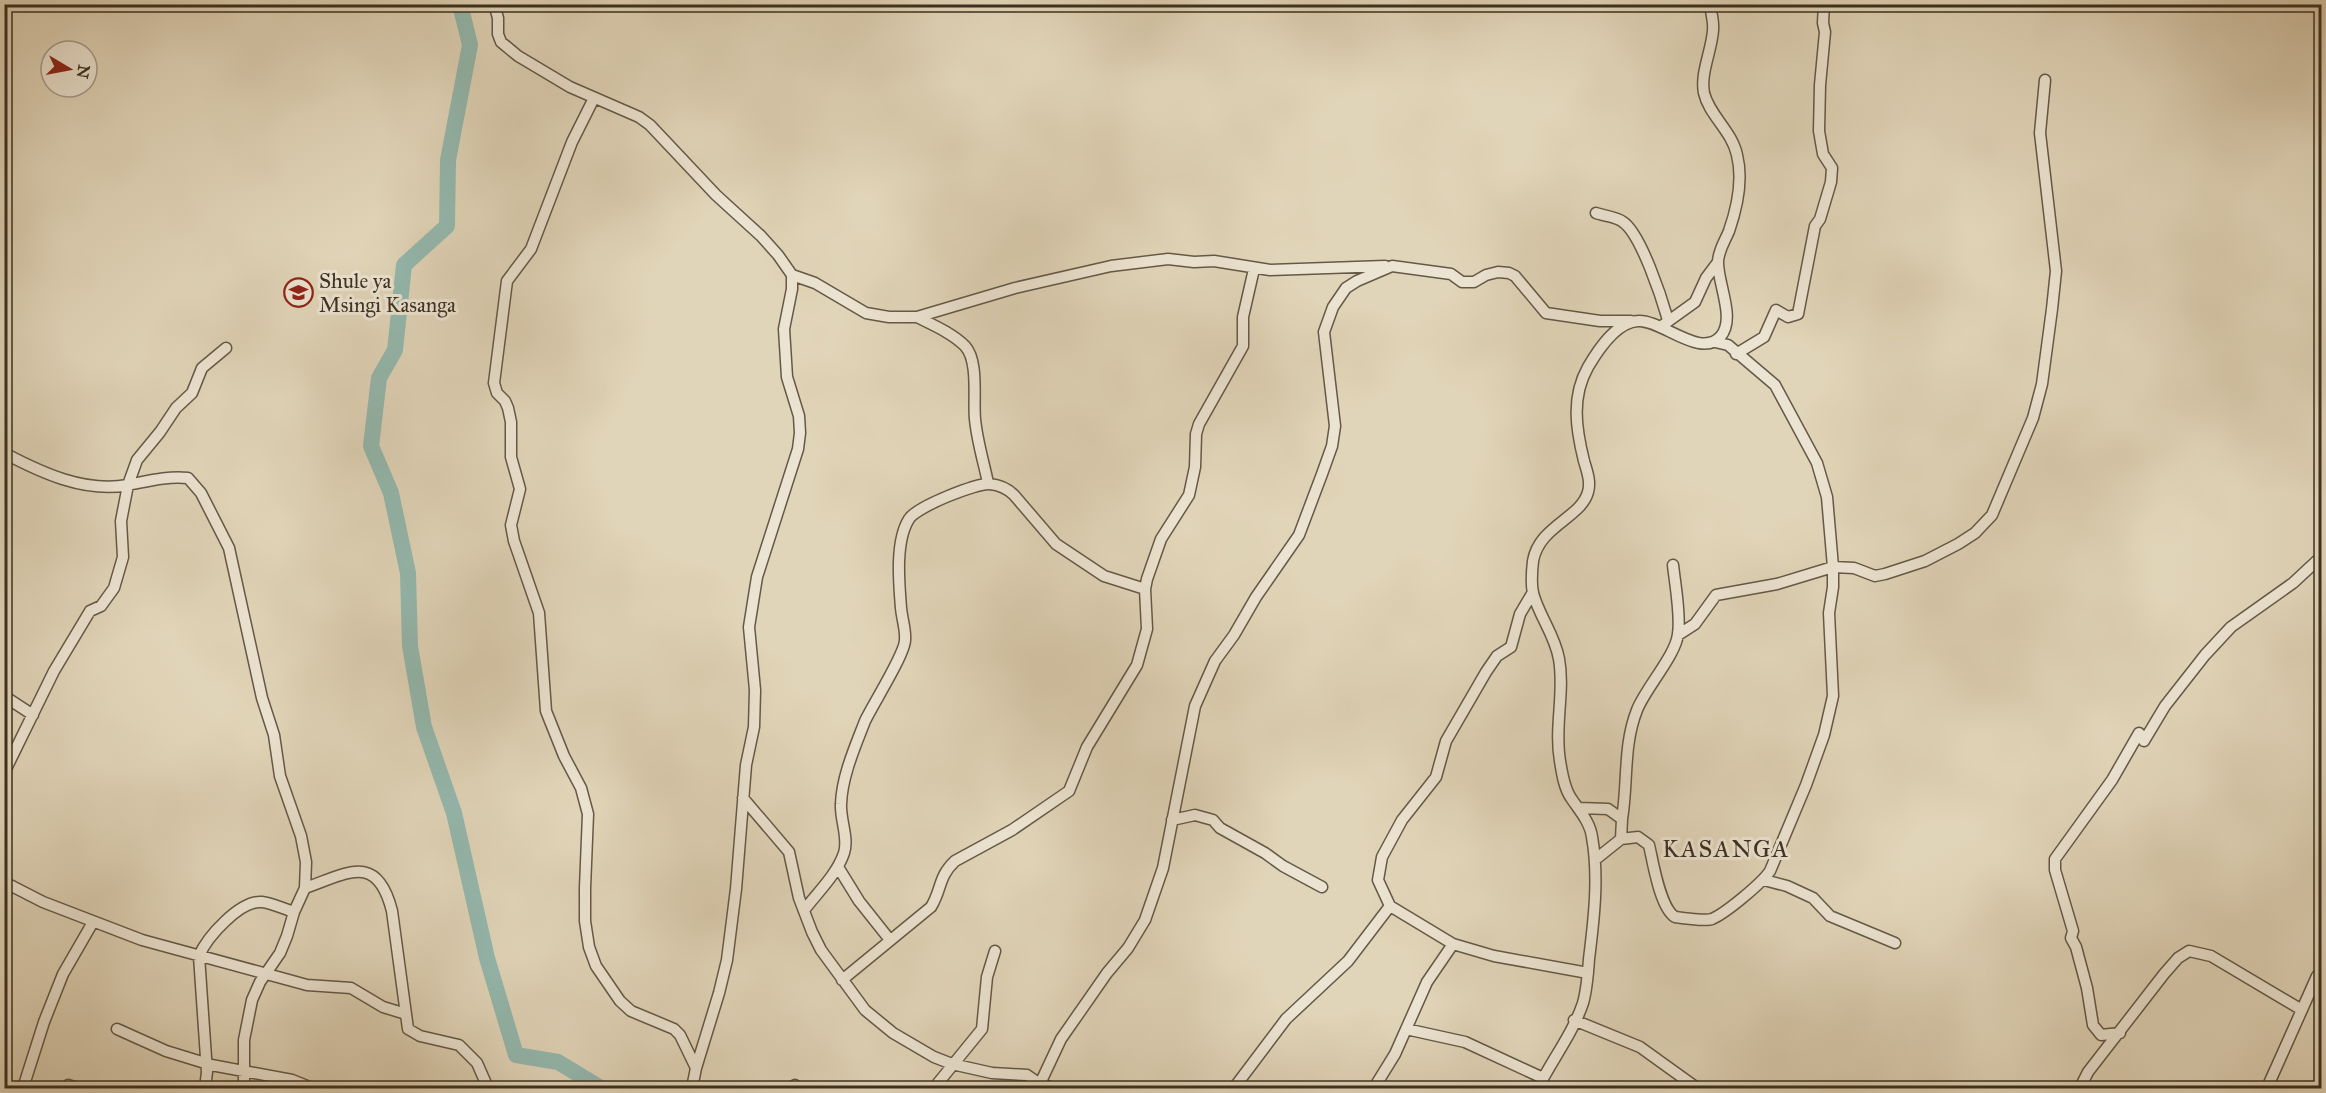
<svg xmlns="http://www.w3.org/2000/svg" width="2326" height="1093" viewBox="0 0 2326 1093" font-family="'IM FELL Great Primer',serif">
	<rect width="100%" height="100%" fill="#e1d5b9"/>
	<filter id="stains"><feTurbulence type="fractalNoise" baseFrequency=".00333" numOctaves="4"/><feColorMatrix values="0 0 0 0 .2 0 0 0 0 .09 0 0 0 0 .02 0 0 0 .5 -.17"/></filter>
	<radialGradient id="worn" r=".72"><stop offset=".6" stop-color="#630" stop-opacity="0"/><stop offset="1" stop-color="#630" stop-opacity=".3"/></radialGradient>
	<g fill="none" stroke-linecap="round" stroke-linejoin="round">
		<path stroke="#94b9af" stroke-width="16" d="M460 4 470 45 448 160 447 226 404 265 395 350 379 378 371 446 391 493 408 573 410 646 424 727 454 813 487 958 516 1055 558 1062 601 1088"/>
		<defs>
			<path id="street" d="M494 4 498 18V34L501 42 518 56 570 87 639 117 650 125 716 195 761 236 778 255 792 275V289L784 329 787 377 799 416 800 433 798 449 757 577 749 627 755 690 754 727 746 765 736 889 727 960 719 993 696 1068 692 1088
				M594 98 572 142 531 249 507 281 494 383 497 393 505 401 508 408 511 422V457L520 489 511 525 514 541 539 613 546 711 564 756 581 788 588 814 585 888V921L589 947 596 966 620 1001 631 1011 674 1029 680 1035 696 1068
				M1596 213C1604 216 1617 217 1623 222 1641 234 1662 299 1668 320
				M792 275 815 283 866 313 889 317H917L1015 288 1111 266 1168 259 1194 262 1214 261 1270 270 1385 266
				M917 317C933 325 952 333 965 346 979 361 973 400 975 419 977 441 984 463 988 483
				M1663 325 1695 302 1706 278 1718 262
				M1736 354 1764 337 1776 310 1788 317 1798 314 1815 226 1820 219 1831 182 1832 168 1823 154 1819 131 1820 85 1825 32 1823 23 1824 4
				M4 453C42 473 85 493 128 485 149 481 166 476 188 478L201 493 229 548 262 698 274 735 280 776 301 836 306 862 305 888 294 912 287 936 280 953 260 982 252 1000 244 1040V1088
				M1533 592 1520 614 1511 647 1497 656 1486 672 1446 741 1436 777 1402 820 1382 857 1378 880 1390 906 1453 944 1494 956 1588 973
				M1678 635 1695 624 1716 595 1777 584 1833 567 1854 568 1875 576 1885 574 1925 561 1958 544 1975 533 1992 515 2033 418 2042 384 2052 309 2056 271 2040 133 2045 80
				M4 696 33 715
				M4 773 54 671 90 611 101 606 114 588 123 557 121 521 128 485 137 460 160 432 176 408 192 393 202 368 226 348
				M743 798 789 852 799 898 812 932 821 950 865 1010 893 1033 934 1057 952 1064 992 1073 1027 1075 1040 1084 1053 1088
				M1579 808 1608 809 1622 819 1621 839
				M1622 819C1628 783 1623 745 1637 710 1645 689 1676 655 1678 634 1681 615 1675 584 1673 565
				M1172 820 1195 815 1213 820 1220 828 1265 853 1283 866 1322 887
				M1596 859 1621 839 1638 837 1649 845C1653 862 1660 908 1675 917 1682 918 1707 921 1712 919 1726 913 1762 883 1770 871L1806 785 1824 735 1833 696 1829 613 1833 587V567L1827 497 1817 463 1775 385 1728 345 1715 342
				M838 867 859 901 890 940
				M1764 880 1787 886 1813 898 1830 916 1895 943
				M4 882 43 902 142 940 307 985 351 988 383 1007 406 1014
				M305 888C346 874 377 851 392 911L408 1029 420 1036 459 1045 477 1063 488 1088
				M805 909C818 892 837 874 844 853 849 838 840 820 841 804 842 776 855 747 865 721 873 704 905 654 905 640 906 630 902 619 901 608 899 583 895 541 909 519 916 507 976 483 990 484 1000 485 1007 488 1014 495L1056 544 1104 576 1145 589
				M842 980 931 907C942 889 938 877 955 861L1012 830 1069 791 1087 747 1137 665 1147 629 1145 589 1147 579 1161 539 1189 495 1195 467 1196 434 1199 424 1243 346V317L1254 269
				M1574 1020 1640 1047 1697 1088
				M117 1029 166 1051 205 1063
				M1406 1029 1465 1042 1543 1078
				M2120 1033 2101 1035 2093 1025 2087 988 2076 947 2071 938 2073 931 2055 870V859L2112 780 2139 733 2144 741 2165 706 2205 655 2231 627 2293 583 2322 556
				M206 1064 292 1080 312 1088
				M68 1085 77 1088
				M23 1088 44 1022 63 974 93 922
				M205 1088 207 1072 199 956C207 937 240 900 262 902 272 903 284 909 294 912
				M790 1088 795 1085
				M934 1088 982 1029 987 977 995 951
				M1038 1088 1061 1039 1107 973 1128 948 1145 920 1163 868 1195 706 1215 661 1234 635 1256 597 1299 535 1322 474 1332 446 1335 426 1324 332 1333 307 1346 288 1357 281 1392 266 1451 274 1462 282H1474L1486 275 1498 272 1509 273 1515 276 1546 313 1600 321H1631
				M1234 1088 1286 1019 1348 961 1390 906
				M1374 1088 1395 1054 1427 982 1453 944
				M1538 1088C1552 1060 1573 1033 1583 1003 1587 989 1588 973 1589 959 1594 919 1599 876 1592 837 1590 822 1579 810 1571 798 1564 788 1562 773 1560 761 1554 727 1565 692 1559 659 1555 635 1539 616 1533 593 1531 584 1532 570 1533 561 1539 526 1581 518 1588 492 1591 482 1587 471 1584 461 1576 429 1571 397 1588 367 1598 350 1616 322 1638 321 1661 319 1701 360 1721 336 1736 318 1717 282 1718 261 1719 249 1725 241 1729 231 1737 208 1743 179 1737 155 1732 131 1709 115 1704 93 1700 73 1712 50 1713 30 1714 22 1711 13 1710 4
				M2080 1088 2088 1072 2164 974 2178 958 2189 951 2211 956 2302 1010
				M2267 1088 2317 976 2322 971"/>
		</defs>
		<use href="#street" stroke="#645947" stroke-width="13"/>
		<use href="#street" stroke="#ece4d2" stroke-width="10"/>
	</g>
	<defs>
		<symbol id="school-ring" viewBox="-11 -11 22 22"><circle r="9.5" fill="#ece4d2" stroke="#8f2418" stroke-width="1.5"/><path d="M0-5L7-2L0 1L-7-2ZM-4 1L0 2.5L4 1V4Q0 6-4 4Z" fill="#8f2418"/></symbol>
	</defs>
	<g fill-rule="evenodd">
		<use href="#school-ring" x="282" y="276" width="33" height="33"/>
	</g>
	<g text-anchor="middle" stroke-width="6" stroke-linejoin="round" paint-order="stroke">
		<g font-size="21" fill="#3b3021" stroke="#ece4d2" text-anchor="start">
			<text x="319" y="288">Shule ya<tspan x="319" dy="24">Msingi Kasanga</tspan></text>
		</g>
		<g font-size="24" letter-spacing="1.5" fill="#3b3021" stroke="#ece4d2">
			<text x="1726" y="857">KASANGA</text>
		</g>
	</g>
	<rect width="2326" height="1093" fill="none" stroke="#e1d5b9" stroke-width="24"/>
	<rect x="6" y="6" width="2314" height="1081" fill="none" stroke="#3b3021" stroke-width="3"/>
	<rect x="12" y="12" width="2302" height="1069" fill="none" stroke="#3b3021" stroke-width="1.5"/>
	<g transform="translate(69 69) rotate(100)"><circle r="28" fill="#ece4d2" stroke="#a59c8b" stroke-width="1.5"/>
	<path d="M0-4.5L10 22L0 15L-10 22Z" fill="#8f2418"/>
	<text y="-9" font-size="16" font-weight="bold" text-anchor="middle" fill="#3b3021">N</text>
	</g>
	<rect width="100%" height="100%" filter="url(#stains)"/>
	<rect width="100%" height="100%" fill="url(#worn)"/>
</svg>
